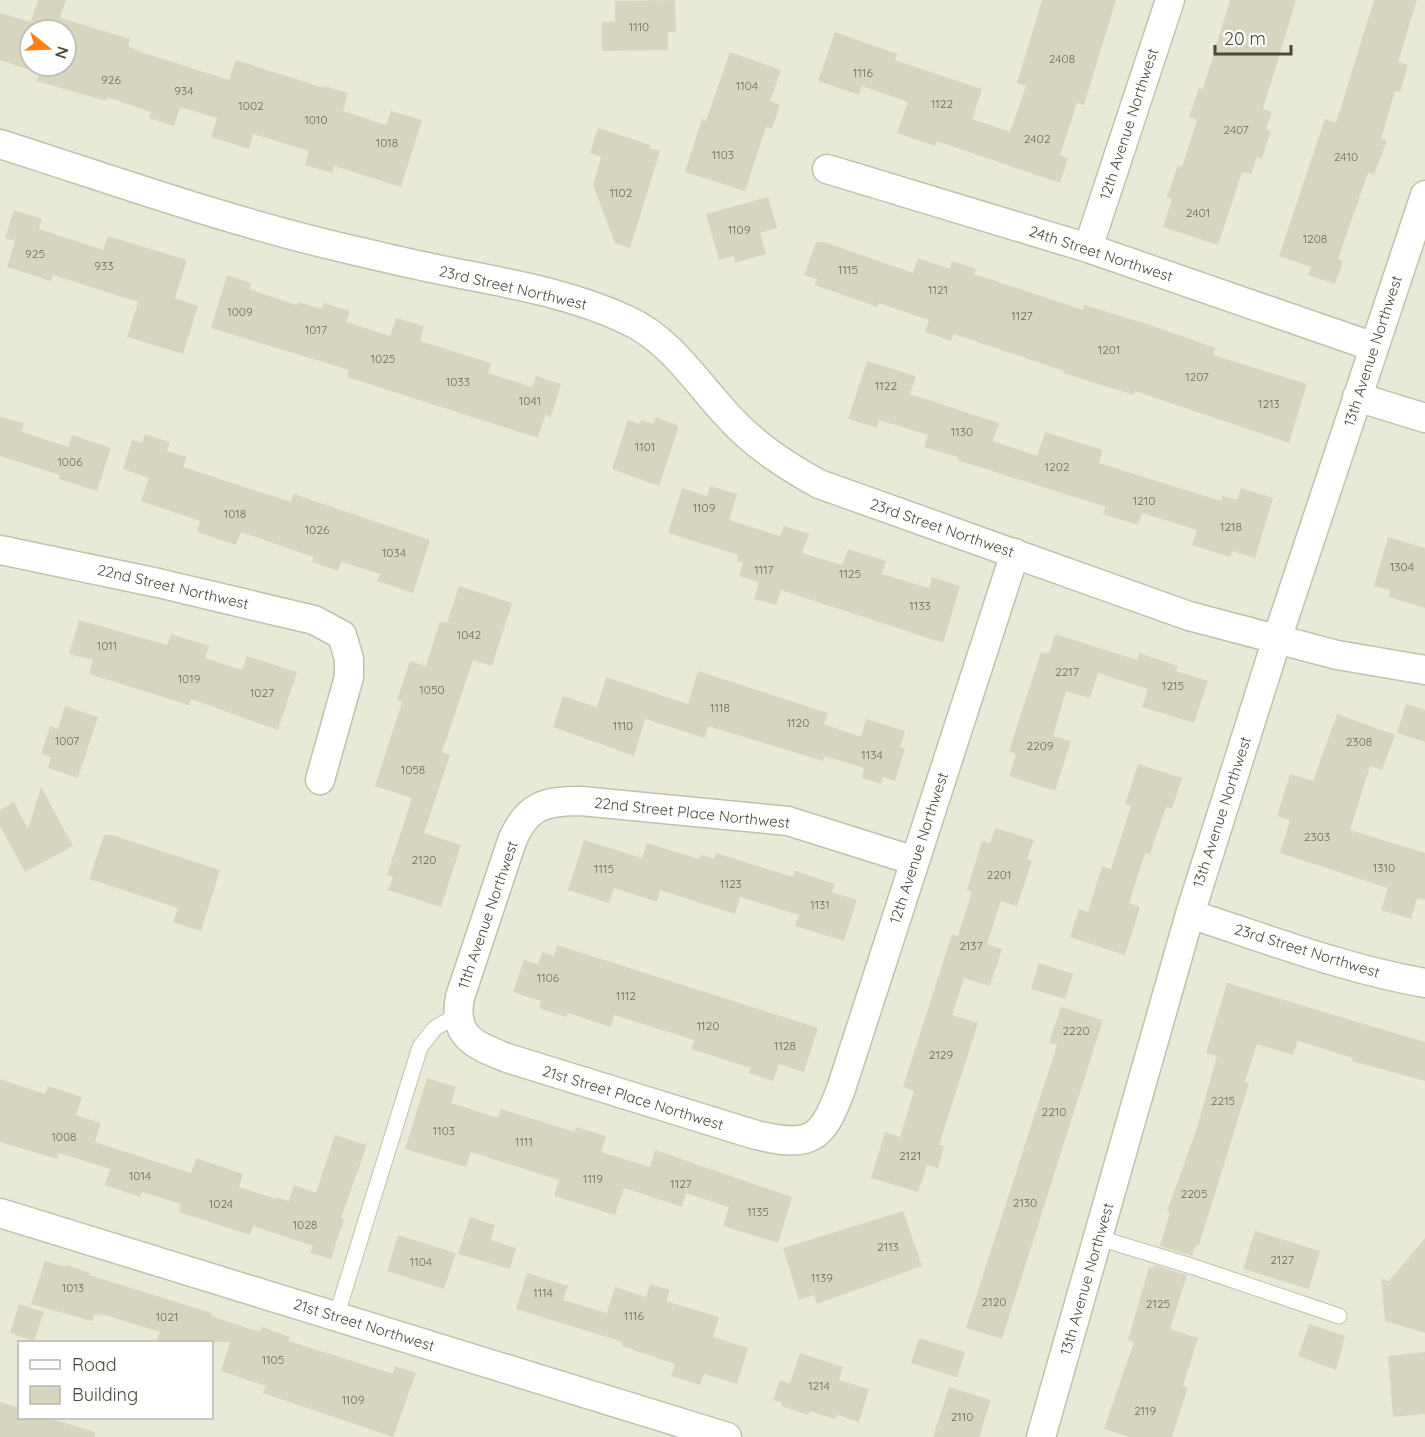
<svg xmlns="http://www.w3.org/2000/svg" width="1425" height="1437" viewBox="0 0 1425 1437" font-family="Quicksand,sans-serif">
	<rect width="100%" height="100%" fill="#f5f5ea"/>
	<path fill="#e9e9d8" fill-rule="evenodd" d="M0 0H1425V1437H0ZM30 30H66V66H30ZM20 1342H212V1418H20Z"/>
	<path fill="#d7d5bf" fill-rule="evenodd" d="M38 0H66L60 18 130 39 128 46 141 52 229 80 236 60 324 88V86L348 93 343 111 386 125 391 111 422 120 401 187 334 166 332 173 305 165 309 151 253 134 249 149 211 137 217 118 180 107 174 126 149 118 151 112 107 97 106 101 36 81 39 73 0 60V13L31 22ZM30 30H66V66H30Z
		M675 0 676 32H668V50L602 51V22L615 21V1Z
		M1042 0H1116L1084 105 1077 103 1060 155 1068 158 1060 183 937 141 935 146 897 133 908 102 862 86 859 95 818 81 835 32 897 54 895 60 982 89 972 119 1010 132 1026 86 1017 83Z
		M1230 0H1296L1263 109 1272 112 1266 129 1271 131 1262 158 1257 157 1251 174 1242 172 1218 245 1163 227 1172 199 1167 197 1178 165 1182 167 1197 120 1189 117 1199 88 1203 89Z
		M1374 0H1417L1398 62 1408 65 1400 92 1395 91 1381 139 1387 140 1374 175 1368 173 1338 259 1343 261 1335 284 1308 275 1311 267 1279 256 1325 119 1336 123Z
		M730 52 781 70 770 101 780 105 772 129 766 127 745 191 685 172 702 119 706 121Z
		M598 128 650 145 649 148 660 151 630 248 615 243 593 185 601 157 590 153Z
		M768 197 777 228 760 233 766 254 735 263 734 256 719 260 706 214Z
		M14 210 42 219 39 229 103 250 108 236 187 260 175 298 198 306 183 354 127 337 138 302 53 275 51 281 7 267 15 241 5 238Z
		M816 242H824L913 273 918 258 950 269 952 261 976 269 974 274 1083 310 1084 305 1150 325 1215 348 1213 355 1307 384 1289 443 1135 391 1134 395 1063 373 1064 371 954 334 951 341 925 332 929 320 879 303 877 307 815 285 817 279 804 275Z
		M227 275 251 283 249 289 297 305 298 302 322 309 324 303 350 311 346 322 390 336 396 318 424 326 420 341 491 363 488 373 532 387 536 376 561 384 551 417 545 415 538 438 347 377 349 370 211 328Z
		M867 361 916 376 910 394 999 423 993 441 1037 456 1045 432 1103 450 1099 463 1221 501 1223 496 1237 500 1241 488 1273 498 1255 558 1232 551 1230 557 1192 545 1197 530 1142 513 1138 525 1103 514 1106 507 957 460 958 457 924 447 928 435 879 420 877 428 848 419Z
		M0 417 24 423 22 432 68 447 72 435 111 448 97 491 59 479 60 475 0 456Z
		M656 417 679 426 659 486 612 469 628 420 639 424 641 420 653 424Z
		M145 434 170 442 167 451 187 457 183 467 291 502 294 494 430 540 413 593 377 581 380 574 341 562 338 571 312 562 313 557 241 532 236 545 197 532 200 521 141 501 149 478 123 469 132 440 142 443Z
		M710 486 737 494 729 520 780 536 784 526 809 534 802 553 842 565 848 549 886 561 882 574 929 588 932 577 960 586 943 643 781 590 776 605 754 599 759 582 739 576 743 563 737 561 738 555 668 533 682 488 707 496Z
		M1388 537 1425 548V608L1389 597 1390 590 1374 586Z
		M459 586 512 603 492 666 473 660 442 752 450 755 424 833 461 845 441 907 388 890 393 877 387 875 412 798 375 786 402 702 397 700 410 661 426 666 440 621 447 623Z
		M79 620 167 645 171 634 209 646 205 658 242 670 247 656 297 672 278 730 191 699 189 705 89 674 93 660 69 654Z
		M1055 634 1137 660 1139 653 1178 666 1176 671 1208 681 1194 723 1142 707 1148 689 1098 673 1090 698 1066 691 1053 736 1071 741 1055 791 1009 776 1016 754 1009 751 1041 652 1049 654Z
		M698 671 828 713 824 724 861 737 866 719 905 731 900 747 905 749 895 781 883 777 881 784 862 778 864 768 825 756 823 761 708 726 705 738 645 719 634 756 553 727 563 696 597 707 606 677 688 704Z
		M1406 704 1425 710V742L1397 733Z
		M65 706 98 717 78 778 48 768 51 757 41 754 50 726 58 729Z
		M1337 714 1395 735 1382 770 1370 766 1350 830 1425 853V900L1417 898 1411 919 1381 910 1388 888 1280 853 1290 820 1277 816 1290 774 1313 781Z
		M1138 764 1182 778 1172 809 1166 807 1150 854 1145 853 1129 903 1140 907 1125 955 1070 937 1079 909 1088 912 1102 866 1111 869 1131 806 1125 804Z
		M41 787 73 846 25 872 0 826V810L14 802 28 829Z
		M995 828 1034 840 1027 859 1032 861 1017 906 1001 901 987 944 1002 949 990 986 964 978 952 1015 978 1023 939 1145 944 1146 938 1168 927 1165 918 1192 871 1178 885 1132 900 1137 914 1091 903 1087 952 934 958 936 972 892 967 890 982 841 990 843Z
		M104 835H112L220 870 201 931 173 922 178 908 89 879Z
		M584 840 642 858 647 843 699 859 701 855 714 859 716 853 793 877 795 871 835 884 832 892 857 900 844 941 795 926 799 915 740 897 735 914 660 890 657 902 614 888 609 903 568 890Z
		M557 945 818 1028 804 1072 779 1064 773 1081 749 1073 751 1068 691 1049 694 1040 614 1015 611 1027 568 1013 566 1017 539 1008 541 1001 513 992 524 960 538 964 542 952 554 956Z
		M1039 963 1073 974 1065 999 1031 989Z
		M1227 983 1425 1042V1081L1352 1061 1353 1058 1298 1041 1293 1055 1257 1044 1245 1082 1249 1083 1226 1158 1199 1245H1196L1192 1256 1160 1246 1170 1212 1167 1211 1196 1131 1217 1056 1206 1053Z
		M1061 1007 1103 1020 1002 1339 966 1328 1057 1045 1049 1043Z
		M427 1078 456 1087 451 1103 498 1118 501 1109 575 1132 576 1127 606 1136 601 1152 650 1167 655 1150 792 1197 778 1243 723 1226 729 1207 686 1193 682 1207 624 1188 615 1215 554 1196 559 1180 471 1152 466 1167 405 1149Z
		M0 1079 45 1094 48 1086 82 1097 76 1115 101 1123 95 1142 191 1173 196 1158 243 1174 239 1187 276 1199 277 1197 289 1201 294 1185 316 1193 335 1135 367 1145 341 1218 344 1219 331 1259 310 1253 313 1246 253 1226 250 1235 179 1212 181 1204 142 1192 140 1197 105 1185 110 1169 59 1153 57 1159 0 1142Z
		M903 1211 922 1266 817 1304 814 1295 799 1300 783 1248Z
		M470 1217 495 1225 491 1240 516 1248 510 1269 458 1254Z
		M1255 1231 1320 1251 1309 1289 1243 1269Z
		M398 1235 456 1253 444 1289 387 1271Z
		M1425 1238V1333L1385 1321 1381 1279 1389 1281Z
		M45 1261 66 1267 67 1265 90 1273 89 1275 212 1313 211 1316 260 1332 262 1327 290 1337 289 1341 393 1374 395 1366 416 1373 393 1437 263 1393 266 1386 221 1371 230 1342H156L160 1332 101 1314 100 1316 94 1314 92 1321 31 1304Z
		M1154 1265 1187 1275 1170 1329 1198 1338 1183 1386 1188 1387 1172 1437H1129L1104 1429 1134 1342 1128 1340 1149 1267 1153 1268Z
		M527 1273 568 1286 563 1300 607 1313 615 1287 646 1297 650 1284 670 1290 666 1301 719 1317 713 1337 748 1348 737 1384 704 1374 700 1385 671 1376 675 1364 622 1346 623 1342 516 1309Z
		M19 1304 44 1312 34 1341 10 1333Z
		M1309 1324 1345 1336 1336 1370 1298 1356Z
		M919 1338 965 1352 957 1377 911 1363Z
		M1425 1352V1414L1393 1417 1388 1356Z
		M800 1353 843 1367 839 1380 869 1389 859 1422 837 1415 835 1419 810 1411 809 1415 781 1406 782 1403 773 1400 780 1380 790 1383Z
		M949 1387 991 1400 979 1437H933Z
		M0 1402 20 1408V1418H48L95 1432V1437H0Z"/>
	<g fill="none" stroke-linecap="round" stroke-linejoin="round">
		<defs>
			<path id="lane" d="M1099 1238 1191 1266 1339 1316
				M336 1317 420 1047 435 1028 458 1015"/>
			<path id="street" d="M0 144C110 179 219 218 331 245 373 255 414 265 456 273 513 284 574 295 627 320 671 340 696 382 728 416 754 445 785 465 819 484L1189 616 1337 655 1425 670
				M827 169 1088 248 1374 347
				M1088 248 1170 0
				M1357 397 1425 418
				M0 550 158 583 314 620 342 635 349 659V677L320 780
				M915 861 788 821 581 801C545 801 527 805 512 841L460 997C452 1037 475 1045 507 1058L756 1135C811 1148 822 1140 841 1089L1015 553
				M1190 914C1267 939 1345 969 1425 983
				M0 1213 727 1437
				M1041 1437 1190 914 1277 639 1425 195"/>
		</defs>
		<use href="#lane" stroke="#c1c0ac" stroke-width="17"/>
		<use href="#street" stroke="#c1c0ac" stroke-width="31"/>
		<use href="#lane" stroke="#fff" stroke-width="15"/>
		<use href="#street" stroke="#fff" stroke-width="28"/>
	</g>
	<g text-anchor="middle" stroke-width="4.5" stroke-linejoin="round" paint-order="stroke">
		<g font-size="12" fill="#6d6b5a">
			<text x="639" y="31">1110</text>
			<text x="1062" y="63">2408</text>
			<text x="863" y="77">1116</text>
			<text x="111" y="84">926</text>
			<text x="747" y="90">1104</text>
			<text x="184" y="95">934</text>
			<text x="942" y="108">1122</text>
			<text x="251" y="110">1002</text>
			<text x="316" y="124">1010</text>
			<text x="1236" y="134">2407</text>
			<text x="1037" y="143">2402</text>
			<text x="387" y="147">1018</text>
			<text x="723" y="159">1103</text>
			<text x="1346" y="161">2410</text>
			<text x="621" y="197">1102</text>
			<text x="1198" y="217">2401</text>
			<text x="739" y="234">1109</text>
			<text x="1315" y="243">1208</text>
			<text x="35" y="258">925</text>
			<text x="104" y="270">933</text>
			<text x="848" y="274">1115</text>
			<text x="938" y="294">1121</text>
			<text x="240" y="316">1009</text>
			<text x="1022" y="320">1127</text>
			<text x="316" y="334">1017</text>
			<text x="1109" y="354">1201</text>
			<text x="383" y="363">1025</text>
			<text x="1197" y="381">1207</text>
			<text x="458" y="386">1033</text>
			<text x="886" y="390">1122</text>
			<text x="530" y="405">1041</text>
			<text x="1269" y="408">1213</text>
			<text x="962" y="436">1130</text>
			<text x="645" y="451">1101</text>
			<text x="70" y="466">1006</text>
			<text x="1057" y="471">1202</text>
			<text x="1144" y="505">1210</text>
			<text x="704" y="512">1109</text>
			<text x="235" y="518">1018</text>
			<text x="1231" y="531">1218</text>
			<text x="317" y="534">1026</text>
			<text x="394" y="557">1034</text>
			<text x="1402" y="571">1304</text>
			<text x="764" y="574">1117</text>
			<text x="850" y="578">1125</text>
			<text x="920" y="610">1133</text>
			<text x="469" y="639">1042</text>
			<text x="107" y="650">1011</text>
			<text x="1067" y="676">2217</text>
			<text x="189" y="683">1019</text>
			<text x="1173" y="690">1215</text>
			<text x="432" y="694">1050</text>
			<text x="262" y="697">1027</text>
			<text x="720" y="712">1118</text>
			<text x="798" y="727">1120</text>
			<text x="623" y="730">1110</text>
			<text x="67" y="745">1007</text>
			<text x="1359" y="746">2308</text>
			<text x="1040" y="750">2209</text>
			<text x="872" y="759">1134</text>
			<text x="413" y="774">1058</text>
			<text x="1317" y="841">2303</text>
			<text x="424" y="864">2120</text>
			<text x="1384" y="872">1310</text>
			<text x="604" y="873">1115</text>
			<text x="999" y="879">2201</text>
			<text x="731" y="888">1123</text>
			<text x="820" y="909">1131</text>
			<text x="971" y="950">2137</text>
			<text x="548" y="982">1106</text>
			<text x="626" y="1000">1112</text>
			<text x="708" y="1030">1120</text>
			<text x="1076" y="1035">2220</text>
			<text x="785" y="1050">1128</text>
			<text x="941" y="1059">2129</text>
			<text x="1223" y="1105">2215</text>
			<text x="1054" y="1116">2210</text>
			<text x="444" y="1135">1103</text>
			<text x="64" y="1141">1008</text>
			<text x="524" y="1146">1111</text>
			<text x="910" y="1160">2121</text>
			<text x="140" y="1180">1014</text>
			<text x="593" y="1183">1119</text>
			<text x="681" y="1188">1127</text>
			<text x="1194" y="1198">2205</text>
			<text x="1025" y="1207">2130</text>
			<text x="221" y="1208">1024</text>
			<text x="758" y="1216">1135</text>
			<text x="305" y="1229">1028</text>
			<text x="888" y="1251">2113</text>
			<text x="1282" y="1264">2127</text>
			<text x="421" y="1266">1104</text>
			<text x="822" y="1282">1139</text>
			<text x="73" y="1292">1013</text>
			<text x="543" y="1297">1114</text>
			<text x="994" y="1306">2120</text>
			<text x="1158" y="1308">2125</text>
			<text x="634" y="1320">1116</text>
			<text x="167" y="1321">1021</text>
			<text x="273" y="1364">1105</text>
			<text x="819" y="1390">1214</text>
			<text x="353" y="1404">1109</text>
			<text x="1145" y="1415">2119</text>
			<text x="962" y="1421">2110</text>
		</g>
		<g font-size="15" fill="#4a4838" stroke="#fff">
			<text transform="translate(1129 124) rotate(-72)" y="5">12th Avenue Northwest</text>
			<text transform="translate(1101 254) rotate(18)" y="5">24th Street Northwest</text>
			<text transform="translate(513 288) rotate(13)" y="5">23rd Street Northwest</text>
			<text transform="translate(1373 351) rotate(-72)" y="5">13th Avenue Northwest</text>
			<text transform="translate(942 528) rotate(19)" y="5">23rd Street Northwest</text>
			<text transform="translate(173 587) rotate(13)" y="5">22nd Street Northwest</text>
			<text transform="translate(1222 812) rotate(-72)" y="5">13th Avenue Northwest</text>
			<text transform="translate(692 813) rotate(6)" y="5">22nd Street Place Northwest</text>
			<text transform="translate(919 848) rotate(-72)" y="5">12th Avenue Northwest</text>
			<text transform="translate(488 915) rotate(-71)" y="5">11th Avenue Northwest</text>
			<text transform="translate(1307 951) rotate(17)" y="5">23rd Street Northwest</text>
			<text transform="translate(633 1098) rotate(17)" y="5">21st Street Place Northwest</text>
			<text transform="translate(1087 1279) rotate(-74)" y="5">13th Avenue Northwest</text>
			<text transform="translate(364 1325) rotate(17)" y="5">21st Street Northwest</text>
		</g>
	</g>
	<rect x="18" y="1341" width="195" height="78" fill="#ffffff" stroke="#b7b6af" stroke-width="1.5"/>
	<rect x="30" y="1360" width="30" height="9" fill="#ffffff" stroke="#b7b6af" stroke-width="1.5"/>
	<text x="72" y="1371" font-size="18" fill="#4a4838">Road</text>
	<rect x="30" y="1386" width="30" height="18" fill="#d7d5bf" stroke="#b7b6af" stroke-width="1.5"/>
	<text x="72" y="1401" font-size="18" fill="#4a4838">Building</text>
	<g transform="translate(48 48) rotate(108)"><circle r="28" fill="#ffffff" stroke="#b7b6af" stroke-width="1.5"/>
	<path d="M0-4.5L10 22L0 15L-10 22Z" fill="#ff7e17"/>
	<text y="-9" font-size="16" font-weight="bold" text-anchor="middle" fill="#4a4838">N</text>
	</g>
	<path d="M1215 45v9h76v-9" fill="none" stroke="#4a4838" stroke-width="3"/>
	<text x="1224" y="45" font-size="18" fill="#4a4838" stroke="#ffffff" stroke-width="4.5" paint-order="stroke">20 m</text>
</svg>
